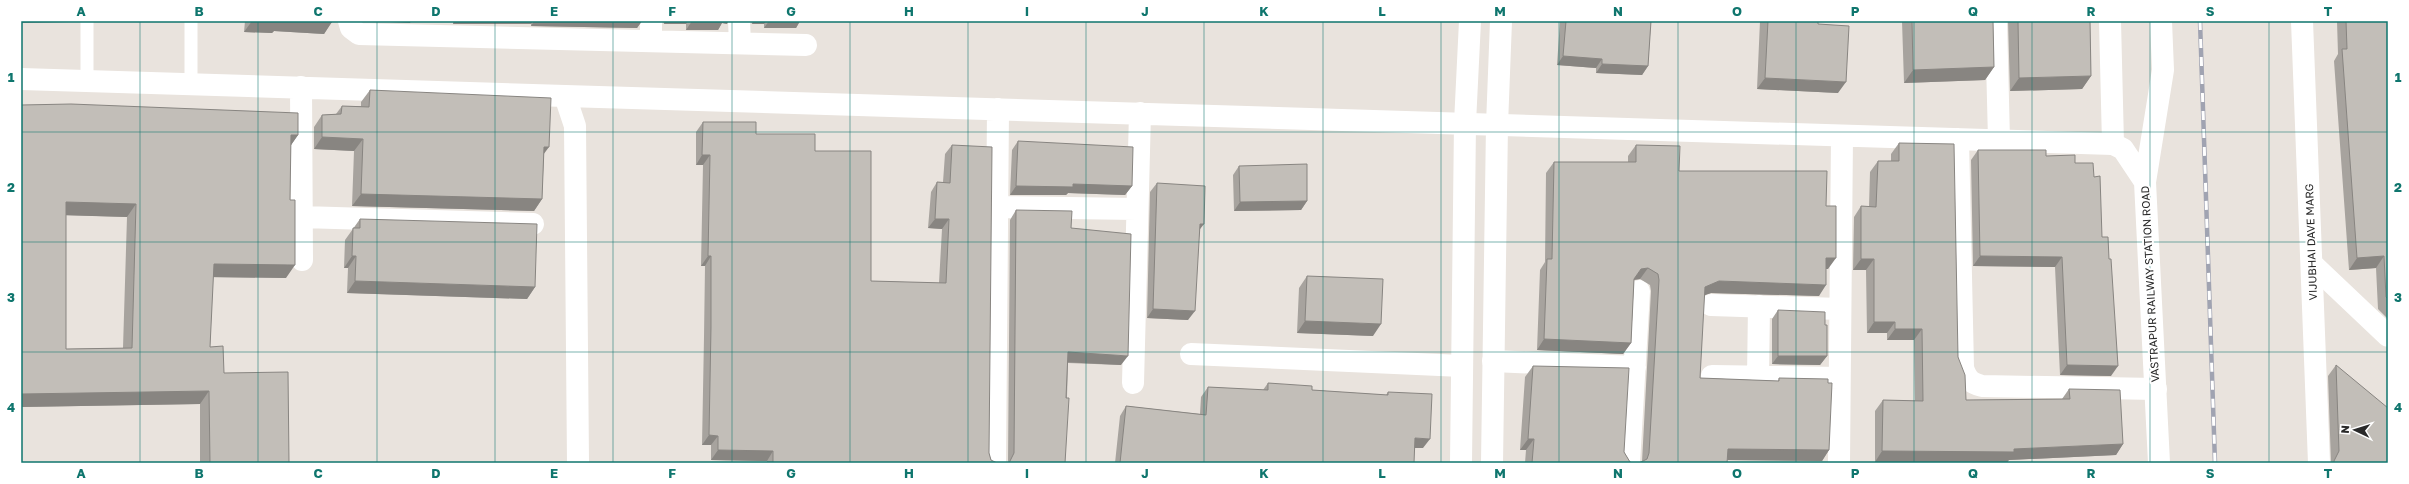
<svg xmlns="http://www.w3.org/2000/svg" width="2409" height="484" viewBox="0 0 2409 484" font-family="'Golos Text',sans-serif">
	<rect width="100%" height="100%" fill="#e9e3dd"/>
	<g fill="none" stroke-linecap="round" stroke-linejoin="round">
		<path stroke="#fff" stroke-width="13" d="M87 81V21
			M191 84V21"/>
		<path stroke="#fff" stroke-width="22" d="M349 21 351 28 359 34 806 45
			M651 21V41
			M739 21 740 43
			M1996 21 1999 140
			M21 79 2113 144
			M301 87 302 260
			M565 96 575 126 578 463
			M1958 139 1963 368C1967 380 1971 383 1982 386L2156 389
			M997 207 1137 209
			M302 217 533 224
			M2312 264 2388 336
			M1711 305 1840 309
			M1191 354 1462 366
			M1493 361 1635 367
			M1712 376 1839 378
			M1758 377 1759 306
			M1133 383 1140 113
			M995 463 998 109
			M1629 463 1639 291
			M1839 463 1842 136"/>
		<path stroke="#fff" stroke-width="22" d="M2110 21 2113 144 2123 149 2145 182 2159 463
			M2302 21 2319 463
			M2145 182 2163 70 2161 21
			M1461 463 1465 123 1470 21
			M1492 463 1497 125 1501 21"/>
		<defs>
			<path id="rail" d="M2200 21 2215 463"/>
		</defs>
		<use href="#rail" stroke="#a0a3b1" stroke-width="4.5"/>
		<use href="#rail" stroke="#fff" stroke-width="3" stroke-dasharray="9" stroke-linecap="butt"/>
	</g>
	<path fill="#a7a39e" fill-rule="evenodd" d="M245 21H332L324 34 274 31 272 33 244 32Z
		M453 21H642L637 28 531 26V24H453Z
		M663 21H728L727 24 722 23 718 30H686V24H664Z
		M751 21H804H800L796 28H764V24H752Z
		M1560 21H1651L1648 66 1642 75 1596 73V68L1557 65Z
		M1760 21H1818V24L1838 93 1757 89Z
		M1902 21H1993L1994 67 1985 80 1904 83Z
		M2008 21H2090L2091 76 2082 89 2010 91Z
		M2337 21H2388V318H2387L2378 309 2376 268 2349 270 2334 61 2338 54Z
		M370 90 544 154 542 199 534 211 352 206 354 151 314 149V127L322 115 336 114 342 106H361V102Z
		M71 104 298 135 291 145 286 278 213 277 210 347 224 373 289 463H200V404L21 407ZM66 215 127 217 123 348 66 349Z
		M703 122 756 134 815 151 871 281 939 283 942 229 928 228 931 192 937 182H943L945 154 952 145 989 453 991 460 997 463H767V461L711 460V445H702L704 337 705 266H701L703 165H696V132Z
		M1018 141 1132 186 1125 195 1068 193 1066 195H1010L1012 150Z
		M1899 143 1958 357 1966 400 2062 399 2069 389 2123 444 2116 455 2009 460 1875 462V411L1883 400 1915 401 1914 340H1887V333H1867L1866 270H1853L1854 217 1861 206 1869 207 1870 172 1878 161H1891V154Z
		M1636 145 1679 171 1826 206 1828 269H1826L1819 296 1711 293 1704 295 1700 378 1778 381 1779 378 1829 450 1822 461 1727 460 1642 462 1651 291 1650 285 1640 279 1634 280 1631 343 1623 354 1537 350 1540 270 1545 262 1546 173 1554 162H1628V156Z
		M1978 150 2046 156 2075 163 2094 177 2102 237 2111 376 2060 375 2055 267 1973 266 1971 160Z
		M1239 166 1307 201 1301 210 1234 211 1233 175Z
		M1157 183 1200 230 1188 320 1147 318 1150 192Z
		M1016 210 1071 228 1121 365 1068 363 1065 463H1008L1010 220Z
		M360 219 535 287 527 299 347 293 348 268H344L345 240Z
		M1307 276 1373 336 1297 333 1299 288Z
		M1778 310 1827 356 1820 365 1772 364V319Z
		M2336 365 2388 463H2331L2328 376Z
		M1533 366 1624 452 1630 462 1632 463H1525L1526 450H1520L1525 377Z
		M1268 383 1312 390 1386 395 1388 392 1423 448H1414V463H1115L1120 416 1126 406 1200 414 1201 397 1208 387 1263 390Z"/>
	<path fill="#888581" d="M21 21H69V22L21 23Z
		M252 21H314L332 22 324 34 274 31 272 33 244 32Z
		M370 21H411L410 23Z
		M455 21H533L531 24H453Z
		M534 21H642L637 28 531 26Z
		M665 21H688L686 24H664Z
		M692 21H728L727 24 722 23 718 30H686Z
		M754 21H766L764 24H752Z
		M769 21H804H800L796 28H764Z
		M1563 56 1602 59 1596 68 1557 65Z
		M1602 64 1648 66 1642 75 1596 73Z
		M1994 67 1985 80 1904 83 1913 70Z
		M2091 76 2082 89 2010 91 2019 78Z
		M1765 78 1846 82 1838 93 1757 89Z
		M291 135H298L289 148Z
		M322 137 363 139 354 151 314 149Z
		M544 147H549L540 159Z
		M702 155H710L703 165H696Z
		M1073 184 1132 186 1125 195 1068 193 1066 195H1010L1016 186Z
		M361 194 542 199 534 211 352 206Z
		M1307 201 1301 210 1234 211 1240 202Z
		M66 202 136 204 127 217 57 215Z
		M935 219H949L942 229 928 228Z
		M1200 224H1204L1197 233Z
		M352 256H356L348 268H344Z
		M708 256H711L705 266H701Z
		M1980 256 2062 257 2055 267 1973 266Z
		M2384 256 2376 268 2349 270 2357 258Z
		M1826 258H1836L1828 269H1818Z
		M1861 259H1874L1866 270H1853Z
		M214 264 295 265 286 278 205 277Z
		M1648 268 1640 279 1633 280 1641 269Z
		M355 281 535 287 527 299 347 293Z
		M1719 281 1826 285 1819 296 1711 293 1697 298 1705 287Z
		M1153 309 1195 311 1188 320 1147 318Z
		M1305 321 1381 324 1373 336 1297 333Z
		M1874 322H1895L1887 333H1867Z
		M1895 329H1922L1914 340H1887Z
		M1544 339 1631 343 1623 354 1537 350Z
		M1068 352 1128 356 1121 365 1062 362Z
		M1778 356H1827L1820 365 1772 364Z
		M2067 365 2118 366 2111 376 2060 375Z
		M209 391 200 404 21 407V394Z
		M709 435 718 436 711 445H702Z
		M1415 438 1430 439 1423 448H1408Z
		M1528 439H1534L1526 450H1520Z
		M2123 444 2116 455 2009 460 2007 463 1875 462 1882 451 2014 449Z
		M1728 449 1829 450 1822 461 1720 460Z
		M718 450 773 451 767 461 711 460Z"/>
	<path fill="#c2beb8" stroke="#888581" fill-rule="evenodd" d="M314 21H332V22Z
		M1566 21H1651L1648 66 1602 64V59L1563 56Z
		M1768 21H1818V24L1849 26 1846 82 1765 78Z
		M1912 21H1993L1994 67 1913 70Z
		M2018 21H2090L2091 76 2019 78Z
		M2346 21H2388V299L2386 297 2384 256 2357 258 2342 49H2347Z
		M370 90 551 98 549 147H544L542 199 361 194 363 139 322 137V115L341 114 342 106 369 107Z
		M71 104 298 113V135H291L290 200H295V265L214 264 210 347 223 346 224 373 288 372 289 463H210L209 391 21 394V105ZM66 202 136 204 132 348 66 349Z
		M703 122H756V134H815V151H871V281L946 283 949 219H935L937 182 950 183 952 145 992 147 989 453 991 460 997 463H773V451L718 450V436L709 435 711 327V256H708L710 155H702Z
		M1018 141 1133 147 1132 186 1073 184V187L1016 186Z
		M1899 143 1954 144 1958 357 1965 375 1966 400 2070 399 2069 389 2120 390 2123 444 2014 449V452L1882 451 1883 400 1923 401 1922 329H1895V322H1874V259H1861V206L1876 207 1878 161H1899Z
		M1636 145 1680 146 1679 171H1827L1826 206H1836V258H1826V285L1719 281 1705 287 1700 378 1779 381V378L1828 379V383H1832L1829 450 1728 449 1727 463H1639L1647 459 1649 453 1659 280 1658 274 1648 268 1641 269 1634 279 1631 343 1544 339 1547 259H1552L1554 162H1636Z
		M1978 150H2046V156L2075 155V163H2093L2094 177 2100 176 2102 237H2108L2109 259H2111L2118 366 2067 365 2062 257 1980 256Z
		M1307 164V201L1240 202 1239 166Z
		M1157 183 1205 186 1204 224H1200L1195 311 1153 309Z
		M1016 210 1072 211 1071 228 1131 234 1128 356 1068 352 1066 398H1069L1065 463H1009L1014 453Z
		M360 219 537 224 535 287 355 281 356 256H352L353 228H360Z
		M1307 276 1383 279 1381 324 1305 321Z
		M1778 310 1825 312V325H1827V356H1778Z
		M2336 365 2388 408V463H2334V461L2339 451Z
		M1533 366 1629 368 1624 452 1630 462 1632 463H1532L1534 439H1528Z
		M1268 383 1312 386V390L1388 395V392L1432 394 1430 439 1415 438 1414 463H1120L1126 406 1206 415 1208 387 1268 390Z"/>
	<path fill="none" stroke="#0f766e" stroke-width="1" stroke-opacity="0.55" d="M140 21V463M258 21V463M377 21V463M495 21V463M613 21V463M732 21V463M850 21V463M968 21V463M1086 21V463M1204 21V463M1323 21V463M1441 21V463M1559 21V463M1678 21V463M1796 21V463M1914 21V463M2032 21V463M2150 21V463M2269 21V463M21 132H2388M21 242H2388M21 352H2388"/>
	<g text-anchor="middle" stroke-width="4" stroke-linejoin="round" paint-order="stroke">
		<g font-size="11" fill="#292929" stroke="#fff">
			<text transform="translate(2311 242) rotate(-92)" y="4">VIJUBHAI DAVE MARG</text>
			<text transform="translate(2150 284) rotate(-93)" y="4">VASTRAPUR RAILWAY STATION ROAD</text>
		</g>
	</g>
	<rect width="2409" height="484" fill="none" stroke="#ffffff" stroke-width="44"/>
	<g transform="translate(2355 430) rotate(274)" stroke="#ffffff" stroke-width="3" paint-order="stroke">
	<path d="M0-3L7 15L0 10L-7 15Z" fill="#292929"/>
	<text y="-6" font-size="11" font-weight="bold" text-anchor="middle" fill="#292929">N</text>
	</g>
	<rect x="22" y="22" width="2365" height="440" fill="none" stroke="#0f766e" stroke-width="1.5"/>
	<g font-size="13" text-anchor="middle" font-weight="bold" fill="#0f766e">
		<text x="81" y="16">A</text>
		<text x="199" y="16">B</text>
		<text x="318" y="16">C</text>
		<text x="436" y="16">D</text>
		<text x="554" y="16">E</text>
		<text x="672" y="16">F</text>
		<text x="791" y="16">G</text>
		<text x="909" y="16">H</text>
		<text x="1027" y="16">I</text>
		<text x="1145" y="16">J</text>
		<text x="1264" y="16">K</text>
		<text x="1382" y="16">L</text>
		<text x="1500" y="16">M</text>
		<text x="1618" y="16">N</text>
		<text x="1737" y="16">O</text>
		<text x="1855" y="16">P</text>
		<text x="1973" y="16">Q</text>
		<text x="2091" y="16">R</text>
		<text x="2210" y="16">S</text>
		<text x="2328" y="16">T</text>
		<text x="11" y="82">1</text>
		<text x="2398" y="82">1</text>
		<text x="11" y="192">2</text>
		<text x="2398" y="192">2</text>
		<text x="11" y="302">3</text>
		<text x="2398" y="302">3</text>
		<text x="11" y="412">4</text>
		<text x="2398" y="412">4</text>
		<text x="81" y="478">A</text>
		<text x="199" y="478">B</text>
		<text x="318" y="478">C</text>
		<text x="436" y="478">D</text>
		<text x="554" y="478">E</text>
		<text x="672" y="478">F</text>
		<text x="791" y="478">G</text>
		<text x="909" y="478">H</text>
		<text x="1027" y="478">I</text>
		<text x="1145" y="478">J</text>
		<text x="1264" y="478">K</text>
		<text x="1382" y="478">L</text>
		<text x="1500" y="478">M</text>
		<text x="1618" y="478">N</text>
		<text x="1737" y="478">O</text>
		<text x="1855" y="478">P</text>
		<text x="1973" y="478">Q</text>
		<text x="2091" y="478">R</text>
		<text x="2210" y="478">S</text>
		<text x="2328" y="478">T</text>
	</g>
</svg>
